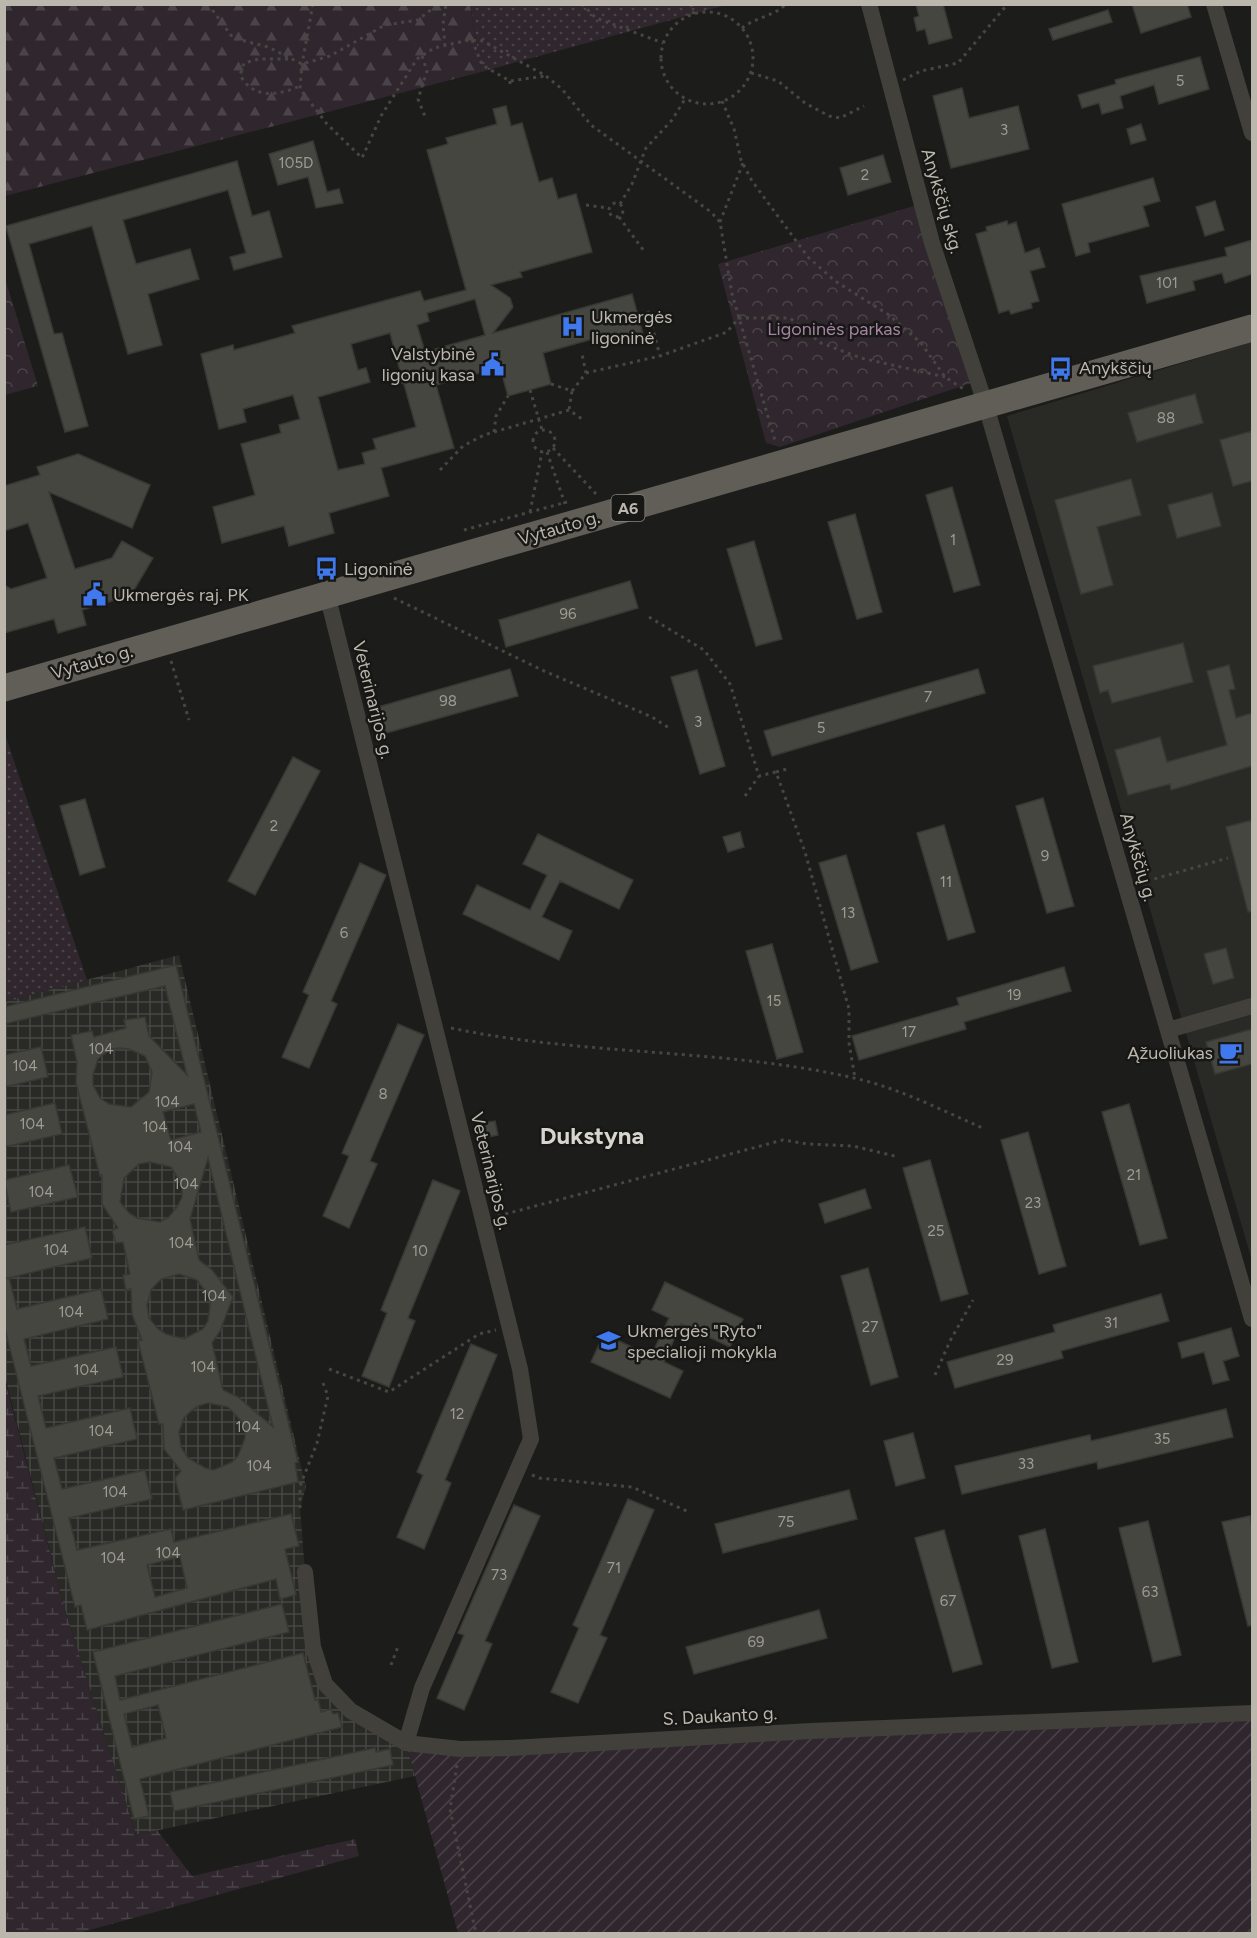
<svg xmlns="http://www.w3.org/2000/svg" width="1257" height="1938" viewBox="0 0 1257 1938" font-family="Figtree,sans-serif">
	<defs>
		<pattern id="industrial-grid" width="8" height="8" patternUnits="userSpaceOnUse" patternTransform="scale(1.5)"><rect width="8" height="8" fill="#292926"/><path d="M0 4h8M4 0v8" fill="none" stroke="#464643"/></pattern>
		<pattern id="grass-dots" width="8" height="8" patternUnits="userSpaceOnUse" patternTransform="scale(1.5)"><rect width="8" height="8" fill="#2f262e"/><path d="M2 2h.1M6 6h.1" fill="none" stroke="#4b434a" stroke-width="1.8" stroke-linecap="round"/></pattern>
		<pattern id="forest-firs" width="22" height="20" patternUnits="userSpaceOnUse" patternTransform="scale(1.5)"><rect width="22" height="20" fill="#2f262e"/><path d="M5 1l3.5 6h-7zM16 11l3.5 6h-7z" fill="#4b434a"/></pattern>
		<pattern id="wetland-marsh" width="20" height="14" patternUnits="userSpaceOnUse" patternTransform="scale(1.5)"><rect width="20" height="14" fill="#2f262e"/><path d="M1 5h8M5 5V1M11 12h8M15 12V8" fill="none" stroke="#4b434a"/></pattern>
		<pattern id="park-crowns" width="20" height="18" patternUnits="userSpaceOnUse" patternTransform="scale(1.5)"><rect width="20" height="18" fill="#2f262e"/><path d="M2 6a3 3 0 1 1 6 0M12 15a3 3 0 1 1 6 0" fill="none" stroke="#4b434a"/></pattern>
		<pattern id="garden-furrows" width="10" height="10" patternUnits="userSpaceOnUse" patternTransform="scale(1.5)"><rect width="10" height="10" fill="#2f262e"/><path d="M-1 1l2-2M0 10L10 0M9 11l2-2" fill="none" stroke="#4b434a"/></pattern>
	</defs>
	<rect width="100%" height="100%" fill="#1c1c1a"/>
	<path fill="#292926" d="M1252 342V1261L1007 416Z"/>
	<path fill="url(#industrial-grid)" d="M179 955 306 1487 300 1508 305 1572 325 1684 406 1743 415 1776 136 1835 65 1610 5 1377 4 1002Z"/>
	<path fill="url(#grass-dots)" d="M470 4 726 5 481 72Z
		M5 734 87 980 5 1002H4Z"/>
	<path fill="url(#forest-firs)" d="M5 4 470 5 481 72 5 196Z"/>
	<path fill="url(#wetland-marsh)" d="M4 1377 65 1610 136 1835 157 1830 192 1876 355 1839 359 1856 79 1933H5Z"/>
	<path fill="url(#park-crowns)" d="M917 205 971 383 780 447 766 443 718 264Z
		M4 275 38 386 5 395H4Z"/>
	<path fill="url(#garden-furrows)" d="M1252 1713V1933H458L406 1743 460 1749Z"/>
	<path fill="#464641" stroke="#383834" stroke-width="1.5" fill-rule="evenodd" d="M916 4H943L952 38 929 44 925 29 917 31 914 18 919 16Z
		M1132 4H1187L1191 17 1141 33Z
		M1108 10 1112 22 1053 40 1049 29Z
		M1200 57 1209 89 1159 104 1154 85 1120 96 1123 108 1102 114 1099 103 1082 108 1078 95 1116 84 1115 80Z
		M962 88 969 118 1018 106 1029 149 951 168 933 96Z
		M506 106 511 126 522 123 539 182 552 178 558 199 576 194 592 252 520 272 522 277 491 285 510 298 513 307 493 333 632 294 643 334 605 345 603 336 543 353 551 384 508 396 500 367 436 385 454 448 381 468 389 496 329 513 334 533 289 546 284 526 222 543 213 507 255 495 241 444 281 433 279 425 300 419 293 395 243 409 246 422 219 429 201 354 233 345 234 350 295 333 292 326 420 291 424 301 466 290 427 150 448 144 446 138 497 124 493 109ZM475 299 485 335 425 352 417 325 429 321 427 313ZM390 333 400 371 397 376 399 382 404 384 416 427 373 439 376 449 362 453 365 464 338 470 318 397 370 382 366 368 358 370 351 344Z
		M1141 124 1146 140 1131 144 1127 129Z
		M313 141 327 192 339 189 343 203 316 208 308 177 278 185 269 154Z
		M883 155 891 182 848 195 840 168Z
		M237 161 252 216 269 211 282 257 234 270 230 257 246 253 228 190 123 220 136 264 190 249 199 279 148 294 162 345 128 354 92 226 29 244 54 334 62 333 88 426 65 432 6 226Z
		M1153 178 1160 201 1143 206 1149 226 1088 243 1090 252 1076 256 1062 204Z
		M1215 201 1224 230 1205 236 1196 207Z
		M1007 221 1008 225 1016 222 1025 253 1039 248 1045 267 1030 271 1039 301 1031 303 1032 308 1011 314 1009 310 999 313 976 234 987 231 986 227Z
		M1252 240V274L1225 283 1222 273 1193 281 1195 290 1147 303 1140 276 1227 256 1225 248Z
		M1195 394 1203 423 1137 442 1128 413Z
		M1252 431V481L1233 486 1220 440Z
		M78 454 150 485 132 528 49 492 75 569 112 558 122 541 153 558 131 595 82 610 86 625 58 633 54 619 4 633V585L11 589 47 578 28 523 4 531V486L40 475 37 467Z
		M1131 479 1141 515 1097 527 1113 585 1081 594 1055 500Z
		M952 487 980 585 954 592 926 495Z
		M1212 493 1221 526 1177 538 1168 505Z
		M855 514 882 612 857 619 828 522Z
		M754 541 782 639 756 646 727 549Z
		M630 581 638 608 506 647 499 620Z
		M1183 643 1193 682 1112 703 1108 690 1100 693 1093 666Z
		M1229 665 1235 689 1229 690 1236 718 1252 713V766L1171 790 1170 784 1128 795 1115 750 1160 737 1167 762 1227 745 1207 671Z
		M510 669 518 696 386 733 378 707Z
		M978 669 985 693 772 756 764 731Z
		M697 670 725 766 700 774 671 677Z
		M293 757 320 771 255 895 228 881Z
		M1043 798 1074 906 1047 913 1016 806Z
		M85 799 105 867 80 875 60 806Z
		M1252 820V911L1248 912 1226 827Z
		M944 825 975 932 948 940 917 833Z
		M740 832 744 847 728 852 723 837Z
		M538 834 633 880 619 909 560 881 542 917 572 931 559 960 463 914 477 885 530 910 547 875 523 864Z
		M846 855 878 962 851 970 819 863Z
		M360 863 386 875 331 1001 337 1004 309 1068 282 1057 309 995 303 992Z
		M772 944 803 1052 777 1059 746 951Z
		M1226 948 1234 978 1213 984 1204 954Z
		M176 965 298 1462 295 1463 298 1482 183 1510 175 1478 181 1471 164 1449 163 1424H159L138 1341 142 1340 132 1314 131 1289 126 1290 123 1275 130 1274 123 1242 116 1243 112 1230 118 1228 102 1204V1175L100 1176 76 1083 77 1062 71 1035 92 1031 94 1037 126 1028 124 1020 145 1017 149 1036 187 1075 165 986 4 1024V1007ZM120 1048 129 1049 145 1056 152 1072 149 1092 131 1107 109 1104 100 1098 93 1085V1075L98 1059 111 1049ZM194 1104 201 1132 171 1140 163 1112ZM208 1158 251 1337 273 1427 238 1397 223 1390 212 1343 220 1331 233 1297 212 1270 199 1260 190 1219ZM150 1162 171 1167 182 1185V1197L177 1207 169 1217 160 1222 137 1218 129 1213 120 1202 124 1178 139 1164ZM179 1274 197 1280 211 1299 208 1321 203 1329 184 1339 166 1334 158 1329 149 1318 147 1305 151 1290 157 1283 162 1279ZM208 1403 228 1407 241 1421 245 1430V1438L238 1456 232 1462 214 1470 205 1468 188 1458 181 1447 179 1432 184 1418 190 1412 198 1406Z
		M1064 967 1071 991 964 1022 966 1029 859 1060 852 1036 959 1005 957 998Z
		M398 1024 424 1035 370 1161 377 1164 349 1228 323 1216 349 1156 342 1153Z
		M1252 1029V1064L1215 1074 1206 1042Z
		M41 1047 48 1077 4 1087V1055Z
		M55 1103 62 1134 4 1147V1115Z
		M1129 1104 1167 1238 1140 1245 1102 1112Z
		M495 1121 498 1135 479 1139 476 1124Z
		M1028 1132 1066 1266 1039 1274 1001 1140Z
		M930 1160 968 1294 941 1301 903 1168Z
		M69 1165 78 1197 11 1212 4 1180Z
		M433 1180 460 1191 408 1318 415 1321 389 1387 362 1376 387 1313 381 1310Z
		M865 1189 871 1208 825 1223 819 1204Z
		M85 1227 92 1258 4 1279V1245Z
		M868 1268 898 1377 871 1385 841 1276Z
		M9 1278 17 1309 101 1289 108 1319 24 1339 31 1366 116 1347 123 1377 38 1396 46 1428 130 1408 137 1439 54 1458 62 1489 145 1470 152 1499 69 1518 77 1550 171 1529 174 1542 291 1514 299 1546 285 1549 296 1595 280 1599 276 1579 87 1630 81 1605 75 1607 4 1325V1279ZM180 1557 187 1588 155 1597 147 1565Z
		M665 1282 743 1319 730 1347 681 1324 664 1362 683 1371 670 1398 591 1362 604 1334 651 1356 669 1318 652 1310Z
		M1161 1294 1169 1321 1061 1351 1063 1358 955 1388 947 1362 1055 1332 1053 1325Z
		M1231 1328 1239 1356 1223 1361 1229 1380 1213 1384 1204 1352 1182 1358 1178 1343Z
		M471 1344 497 1355 445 1480 451 1483 424 1549 397 1537 423 1475 417 1472Z
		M1226 1409 1233 1437 1098 1469 1097 1462 962 1494 955 1466 1090 1435 1091 1441Z
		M913 1433 925 1478 896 1486 884 1441Z
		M849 1490 857 1519 723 1553 715 1524Z
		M628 1499 654 1510 600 1635 607 1638 578 1703 551 1692 579 1628 573 1625Z
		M514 1505 540 1516 485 1641 492 1644 464 1710 437 1698 464 1635 458 1633Z
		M1250 1516 1252 1527V1625L1248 1626 1222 1522Z
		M1148 1521 1181 1655 1153 1662 1119 1528Z
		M1045 1529 1078 1662 1052 1668 1019 1536Z
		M944 1530 982 1664 953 1672 915 1538Z
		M282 1604 289 1632 115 1676 120 1700 303 1653 315 1700 318 1699 321 1712 331 1709 333 1714 338 1713 342 1727 140 1779 149 1816 134 1819 93 1652ZM158 1705 166 1738 132 1747 124 1714Z
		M819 1610 827 1638 694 1674 686 1647Z
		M375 1748 376 1752 390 1749 393 1765 174 1811 170 1792Z"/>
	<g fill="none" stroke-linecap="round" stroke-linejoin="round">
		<path stroke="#484641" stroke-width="3" stroke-dasharray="3 4.5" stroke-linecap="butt" d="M208 4 233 38 268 47 302 64 330 56 385 25 418 20 438 4
			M313 4 302 64 300 89 327 124 362 158 381 116 417 59 434 48 469 40 483 41 546 76 562 89 591 125 711 212 720 222 732 294 776 444
			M582 4 596 18 663 43
			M691 4 694 15
			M661 58a46 46 0 1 1 92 0a46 46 0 1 1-92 0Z
			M742 28C756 17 773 17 786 4
			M472 40 482 65 510 81 545 76
			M445 46 443 24 446 4
			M422 56 427 71 418 99 426 119
			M288 59H259L244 63 240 75C253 99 278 96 300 86
			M751 73 778 81 805 103 829 116 840 118 864 106
			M903 80 921 71 958 63 1006 6 1010 4
			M510 81V88
			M722 101 734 129 741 160 752 181 808 257 835 281 889 315 921 343 945 377 965 390
			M609 210a7 7 0 1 1 14 0a7 7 0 1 1-14 0Z
			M620 204 632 184 646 148 672 120 685 99
			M586 205 608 208
			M619 217 644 251
			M720 222 743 163
			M648 311 660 356
			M586 373 660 356 727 332 739 318H790L821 343 861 358 945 377
			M551 384 572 391 569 410
			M530 390 542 430
			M572 391 586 373 582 354
			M533 441a11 11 0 1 1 22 0a11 11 0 1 1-22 0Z
			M494 432 496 416 508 396
			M553 448 596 494
			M547 452 565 504
			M440 470 463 446 484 435 569 410 582 419
			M530 512 542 452
			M464 530 567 502
			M394 598 544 671 652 717 669 728
			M649 617 704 650 730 684 759 776 776 772 805 852 849 1009V1043L855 1078
			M171 661 189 720
			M776 772 787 769
			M745 796 759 776
			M1140 883 1228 858
			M451 1028C583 1056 723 1048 854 1078 899 1088 943 1111 985 1129
			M498 1216 783 1140 808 1144 853 1146 899 1157
			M329 1369 389 1392 479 1334 496 1330
			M935 1375 950 1341 973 1300
			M532 1475 539 1478 632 1487 689 1512
			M300 1508V1486L317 1443 328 1396 323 1383
			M391 1665 399 1644
			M457 1765 450 1809 476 1934"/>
		<path stroke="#41403b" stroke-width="16" d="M869 4 932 243 986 406 1252 1319
			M1214 4 1252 133
			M327 594 520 1369 531 1439 422 1688 406 1743
			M1168 1030 1252 1006
			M305 1572 313 1647 325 1684 351 1711 406 1743 460 1749 511 1748 811 1731 1252 1713"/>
		<path stroke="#605e57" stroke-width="27" d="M4 688 1252 328"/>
	</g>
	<defs>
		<symbol id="hospital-bare" viewBox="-9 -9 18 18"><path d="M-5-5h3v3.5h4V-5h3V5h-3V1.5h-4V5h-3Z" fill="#4079ed" stroke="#171715" stroke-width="2.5" paint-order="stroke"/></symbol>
		<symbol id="civic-bare" viewBox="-9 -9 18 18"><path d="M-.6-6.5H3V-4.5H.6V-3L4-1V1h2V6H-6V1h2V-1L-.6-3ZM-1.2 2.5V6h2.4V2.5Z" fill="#4079ed" stroke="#171715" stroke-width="2.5" paint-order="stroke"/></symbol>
		<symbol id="bus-bare" viewBox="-9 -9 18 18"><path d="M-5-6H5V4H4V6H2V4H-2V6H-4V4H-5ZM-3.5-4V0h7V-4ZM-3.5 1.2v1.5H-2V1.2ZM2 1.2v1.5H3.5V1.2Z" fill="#4079ed" stroke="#171715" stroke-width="2.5" paint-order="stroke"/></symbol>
		<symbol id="cafe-bare" viewBox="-9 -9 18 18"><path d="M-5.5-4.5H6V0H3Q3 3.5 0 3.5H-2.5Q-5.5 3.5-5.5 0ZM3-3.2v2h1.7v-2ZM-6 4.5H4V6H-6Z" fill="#4079ed" stroke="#171715" stroke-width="2.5" paint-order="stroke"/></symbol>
		<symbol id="school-bare" viewBox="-9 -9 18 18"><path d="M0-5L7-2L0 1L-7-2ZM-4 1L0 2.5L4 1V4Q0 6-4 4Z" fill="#4079ed" stroke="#171715" stroke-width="2.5" paint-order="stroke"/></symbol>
	</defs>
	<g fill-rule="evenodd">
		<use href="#hospital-bare" x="556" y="310" width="33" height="33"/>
		<use href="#civic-bare" x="476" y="348" width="33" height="33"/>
		<use href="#bus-bare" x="1044" y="352" width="33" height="33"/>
		<use href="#bus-bare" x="310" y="552" width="33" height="33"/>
		<use href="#civic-bare" x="78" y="578" width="33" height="33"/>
		<use href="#cafe-bare" x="1214" y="1036" width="33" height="33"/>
		<use href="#school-bare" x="592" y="1324" width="33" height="33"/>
	</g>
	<g text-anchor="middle" stroke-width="5" stroke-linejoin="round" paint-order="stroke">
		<g font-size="15" fill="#9e9b92">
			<text x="1180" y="86">5</text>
			<text x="1004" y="135">3</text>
			<text x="296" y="168">105D</text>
			<text x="865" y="180">2</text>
			<text x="1167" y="288">101</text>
			<text x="1166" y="423">88</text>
			<text x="953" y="545">1</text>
			<text x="568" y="619">96</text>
			<text x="928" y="702">7</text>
			<text x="448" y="706">98</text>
			<text x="698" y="727">3</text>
			<text x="821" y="733">5</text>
			<text x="274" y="831">2</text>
			<text x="1045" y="861">9</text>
			<text x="946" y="887">11</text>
			<text x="848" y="918">13</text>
			<text x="344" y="938">6</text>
			<text x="1014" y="1000">19</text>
			<text x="774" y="1006">15</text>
			<text x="909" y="1037">17</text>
			<text x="101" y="1054">104</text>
			<text x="25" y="1071">104</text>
			<text x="383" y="1099">8</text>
			<text x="167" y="1107">104</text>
			<text x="32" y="1129">104</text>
			<text x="155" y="1132">104</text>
			<text x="180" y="1152">104</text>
			<text x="1134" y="1180">21</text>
			<text x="186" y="1189">104</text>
			<text x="41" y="1197">104</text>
			<text x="1033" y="1208">23</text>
			<text x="936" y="1236">25</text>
			<text x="181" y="1248">104</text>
			<text x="56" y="1255">104</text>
			<text x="420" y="1256">10</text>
			<text x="214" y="1301">104</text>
			<text x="71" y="1317">104</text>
			<text x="1111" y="1328">31</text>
			<text x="870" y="1332">27</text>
			<text x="1005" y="1365">29</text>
			<text x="203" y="1372">104</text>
			<text x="86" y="1375">104</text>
			<text x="457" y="1419">12</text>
			<text x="248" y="1432">104</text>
			<text x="101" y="1436">104</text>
			<text x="1162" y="1444">35</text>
			<text x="1026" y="1469">33</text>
			<text x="259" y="1471">104</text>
			<text x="115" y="1497">104</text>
			<text x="786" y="1527">75</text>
			<text x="168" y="1558">104</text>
			<text x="113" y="1563">104</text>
			<text x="614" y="1573">71</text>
			<text x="499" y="1580">73</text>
			<text x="1150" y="1597">63</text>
			<text x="948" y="1606">67</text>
			<text x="756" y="1647">69</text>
		</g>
		<rect fill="#171715" stroke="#8a877f" stroke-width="1.5" x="611.5" y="495" width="33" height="26" rx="4.5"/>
		<g font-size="16" font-weight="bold" fill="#bbb7ad">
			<text x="628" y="514">A6</text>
		</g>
		<g font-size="18" fill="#bbb7ad" stroke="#171715">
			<text transform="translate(942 201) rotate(74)" y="6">Anykščių skg.</text>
			<text transform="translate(559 528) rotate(-16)" y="6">Vytauto g.</text>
			<text transform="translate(92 662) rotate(-16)" y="6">Vytauto g.</text>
			<text transform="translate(373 700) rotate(76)" y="6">Veterinarijos g.</text>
			<text transform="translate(1138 857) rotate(74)" y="6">Anykščių g.</text>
			<text transform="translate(491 1171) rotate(76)" y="6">Veterinarijos g.</text>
			<text transform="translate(720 1716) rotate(-3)" y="6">S. Daukanto g.</text>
		</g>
		<g font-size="18" fill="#bbb7ad" stroke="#171715" text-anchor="start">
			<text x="591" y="323">Ukmergės<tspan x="591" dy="21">ligoninė</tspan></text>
			<text x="475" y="360" text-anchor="end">Valstybinė<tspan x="475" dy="21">ligonių kasa</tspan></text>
			<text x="1079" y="374">Anykščių</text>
			<text x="344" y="575">Ligoninė</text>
			<text x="113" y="601">Ukmergės raj. PK</text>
			<text x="1213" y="1059" text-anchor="end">Ąžuoliukas</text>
			<text x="627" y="1337">Ukmergės "Ryto"<tspan x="627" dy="21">specialioji mokykla</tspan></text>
		</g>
		<g font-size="18" fill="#a584a3" stroke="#171715">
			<text x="834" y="335">Ligoninės parkas</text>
		</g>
		<g font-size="24" font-weight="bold" fill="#d7d5ce" stroke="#171715">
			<text x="592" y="1144">Dukstyna</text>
		</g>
	</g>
	<rect width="1257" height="1938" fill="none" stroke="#bbb7ad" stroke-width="12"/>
</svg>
